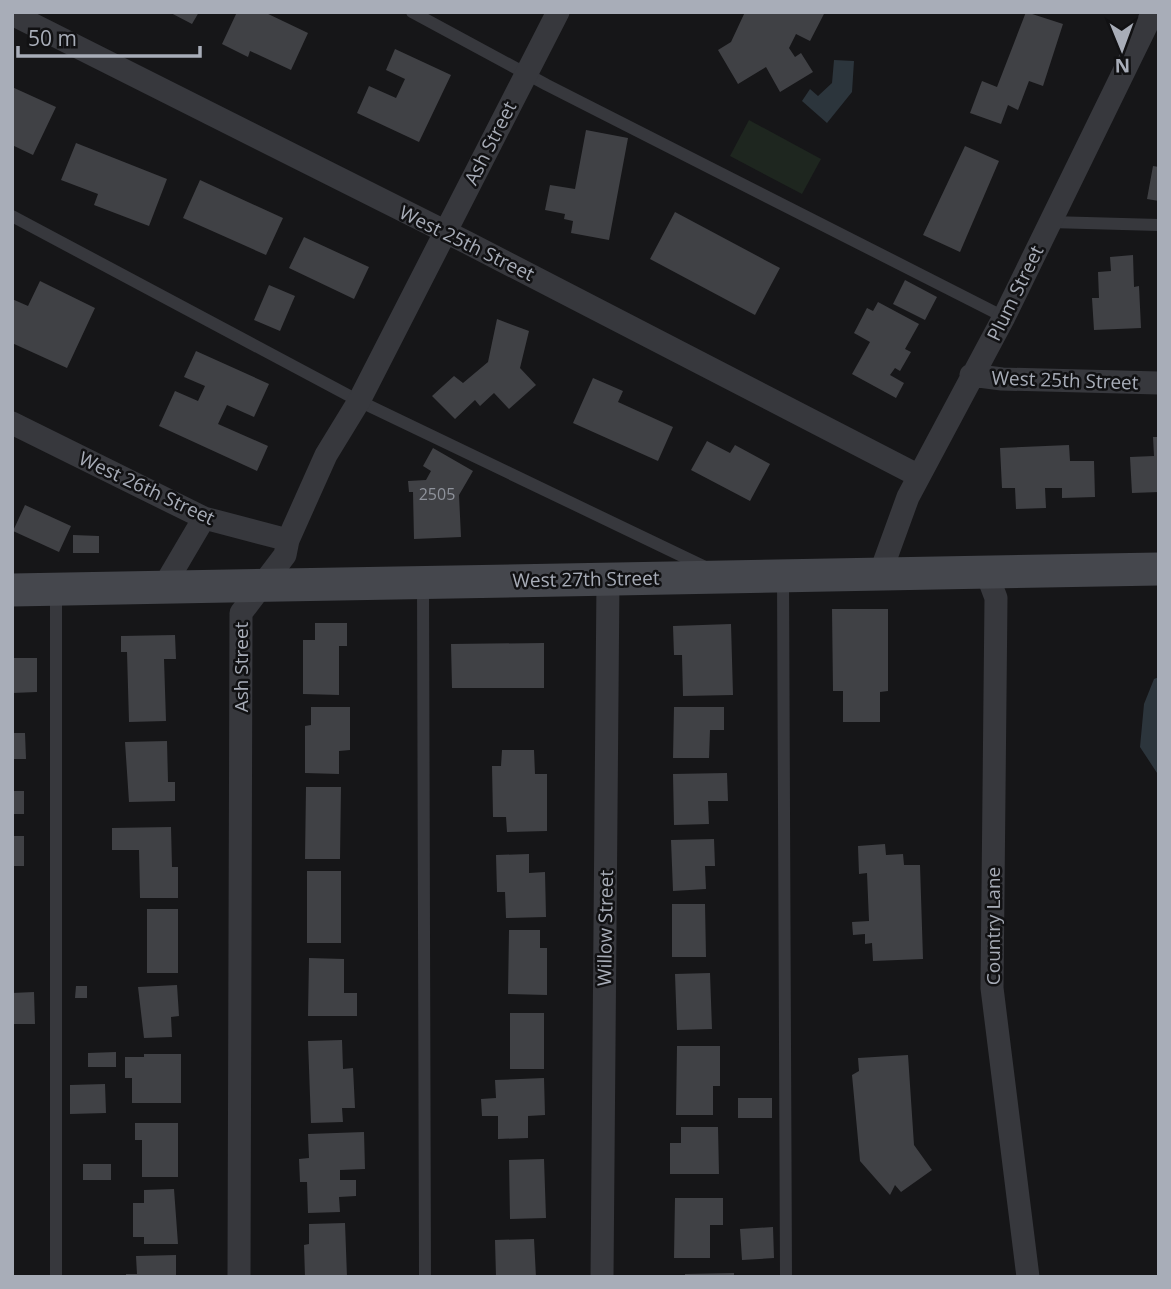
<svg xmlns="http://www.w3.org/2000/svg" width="1171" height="1289" viewBox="0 0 1171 1289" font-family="'Open Sans',sans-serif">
	<rect width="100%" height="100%" fill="#161618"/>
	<path fill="#1e261f" d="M749 120 821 159 802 194 730 156Z"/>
	<path fill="#2c353c" d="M834 60 854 61 852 92 827 123 802 101 810 89 818 96 832 83Z
		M1159 677V776L1140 747 1144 704 1154 679Z"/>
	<path fill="#404145" d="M169 12H199L192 24Z
		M237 12H264L308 33 291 70 250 51 248 57 222 44Z
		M745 12H825L810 41 796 34 789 48 795 57 801 53 813 72 780 92 766 67 738 84 718 50 731 42Z
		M1026 12 1063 24 1043 86 1029 81 1018 110 1008 105 1001 124 970 113 982 81 997 87Z
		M395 49 451 75 419 142 357 113 369 86 396 98 405 79 386 70Z
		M12 87 56 107 33 155 12 145Z
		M586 130 628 138 609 240 571 233 573 221 564 219 565 214 545 210 550 185 575 189Z
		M76 143 167 179 149 226 94 205 98 194 61 180Z
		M965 146 999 161 960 252 923 235Z
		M1153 166 1159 167V201L1147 199Z
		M200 180 283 218 266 255 183 218Z
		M675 212 780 268 755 315 650 259Z
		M304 237 369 267 354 299 289 268Z
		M1133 255 1134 287 1139 286 1141 328 1094 330 1092 298H1099L1098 272 1111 271 1110 257Z
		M905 280 937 297 925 320 893 304Z
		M40 281 95 308 67 368 12 343V299L28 306Z
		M269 285 295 296 280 331 254 320Z
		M878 302 919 324 905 349 911 352 900 371 895 368 890 375 904 383 896 398 852 374 870 342 854 333 867 308 873 311Z
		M497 319 529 331 520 368 536 385 509 409 494 393 480 406 475 400 455 419 432 396 454 376 463 383 488 362Z
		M196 351 269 384 254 417 227 405 218 424 268 446 257 471 159 426 175 391 198 401 205 386 184 377Z
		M593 378 623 391 618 402 673 427 658 461 573 423Z
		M1153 437H1159V492L1132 493 1130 457 1154 456Z
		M707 441 730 453 735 445 770 464 750 501 691 470Z
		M1069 445 1070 461H1094L1095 497 1062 498V488H1045L1046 508 1016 509 1015 488H1002L1000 448Z
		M433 448 473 471 459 495 461 537 414 539 413 492H409L408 481 426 480 431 471 423 466Z
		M25 505 71 526 59 552 13 531Z
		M73 535 99 536V553H73Z
		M832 609H888V691L880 692V722H843V691H833Z
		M315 623H347V646H339V695L303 694V640H315Z
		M731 624 733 695 683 696 682 655H674L673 626Z
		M175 635 176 659H164L166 721 129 722 127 652H121V636Z
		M544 643V688H452L451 644Z
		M12 658H37V692L12 693Z
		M311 707H350V750L339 751V774L305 773V726L311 725Z
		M674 707H724V730H710L709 758H673Z
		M12 733H25L26 759H12Z
		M167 741 168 782H175V801L129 802 125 742Z
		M502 750H534L535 774H547V831L507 832 506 817H493L492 766H501Z
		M727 773 728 801H708L709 824 674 825 673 774Z
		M306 787H341L340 859H305Z
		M12 791H24V814H12Z
		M171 827 172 867H178V898H140L139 850H112V828Z
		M12 836H24V866H12Z
		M714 839 715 866H705L706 889 673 891 671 840Z
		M885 844 886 855 903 854 904 865H920L923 959 873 961 872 943 865 944V934L853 935 852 922 869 921 867 873 859 874 858 846Z
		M529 854V873L545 872 546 917 506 918 505 892H497L496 855Z
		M307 871H341V943H307Z
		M672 904H705L706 957H672Z
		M147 909H178V973H147Z
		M509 930H540V948H547V995L508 994Z
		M309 958 344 959V993H357V1016H308Z
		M710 973 712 1029 677 1030 675 974Z
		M177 985 179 1016 171 1017 172 1037 144 1038 138 987Z
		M76 986H87V998H75Z
		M34 992 35 1024H12V993Z
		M510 1013H544V1069H510Z
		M342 1040 343 1069 353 1068 355 1108H342L343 1122 311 1123 308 1041Z
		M677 1046H720V1086H713V1115H676Z
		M116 1052V1067H88V1053Z
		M144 1054H181V1103H132V1078H125V1057H144Z
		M908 1055 914 1145 932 1170 901 1192 895 1185 890 1195 860 1161 852 1075 859 1071 858 1058Z
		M544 1078 545 1115 528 1116V1138L498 1139V1116H482L481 1099 496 1098 495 1080Z
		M105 1084 106 1113 70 1114V1085Z
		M738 1098H772V1118H738Z
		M135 1123H178V1177H142V1140H135Z
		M681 1127H718L719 1174H670V1143H681Z
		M364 1132 365 1169 340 1170V1180H356V1196L339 1197 340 1212 308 1213 307 1182H300L299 1159 309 1158 308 1134Z
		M544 1159 546 1218 510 1219 509 1160Z
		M83 1164H111V1180H83Z
		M174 1189 178 1244H144V1237H133V1203H144V1190Z
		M675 1198H723V1225H710V1258H674Z
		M345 1223 347 1277H305L304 1245 309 1244V1224Z
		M773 1227 774 1258 742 1260 740 1229Z
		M534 1239 536 1277H496L495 1240Z
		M176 1255V1277H126V1274H137L136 1256Z
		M734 1273V1277H685V1274Z"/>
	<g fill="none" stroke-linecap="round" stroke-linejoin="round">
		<path stroke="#37383d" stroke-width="12" d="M412 12 547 85 1004 317
			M12 216 359 401 705 567
			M1050 222 1159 225
			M783 577 786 1277
			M423 584 425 1277
			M56 589V1277"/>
		<path stroke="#37383d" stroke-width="23" d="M12 14 468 243 919 476
			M971 375 1002 379 1159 383
			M12 423 204 518 288 540
			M880 574 908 497 1004 317 1153 12
			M987 574 996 598 992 988 1028 1277
			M164 586 204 518
			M239 1277 241 613 285 555 288 540 326 455 359 401 558 12
			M602 1277 608 579"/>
		<path stroke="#45474d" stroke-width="33" d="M12 590 1159 569"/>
	</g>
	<g text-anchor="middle" stroke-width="5" stroke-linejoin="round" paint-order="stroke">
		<g font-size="16" fill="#8e929b">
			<text x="437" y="500">2505</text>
		</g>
		<g font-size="19" fill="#a8adb8" stroke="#111113">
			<text transform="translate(490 143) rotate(-63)" y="7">Ash Street</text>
			<text transform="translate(467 243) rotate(26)" y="7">West 25th Street</text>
			<text transform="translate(1015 293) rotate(-64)" y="7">Plum Street</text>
			<text transform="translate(1065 380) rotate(2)" y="7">West 25th Street</text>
			<text transform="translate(147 488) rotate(25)" y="7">West 26th Street</text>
			<text transform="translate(586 579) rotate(-1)" y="7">West 27th Street</text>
			<text transform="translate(241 667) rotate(-90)" y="7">Ash Street</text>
			<text transform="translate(993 926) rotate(-90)" y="7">Country Lane</text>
			<text transform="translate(605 928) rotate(-89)" y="7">Willow Street</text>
		</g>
	</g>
	<rect width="1171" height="1289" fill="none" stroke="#a8adb8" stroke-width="28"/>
	<g transform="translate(1122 49) rotate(179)" stroke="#111113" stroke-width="5" paint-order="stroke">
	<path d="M0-5L12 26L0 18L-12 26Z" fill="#a8adb8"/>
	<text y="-10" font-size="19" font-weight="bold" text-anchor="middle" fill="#a8adb8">N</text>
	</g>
	<path d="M18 46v10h182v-10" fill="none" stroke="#a8adb8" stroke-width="3.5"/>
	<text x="28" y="46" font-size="21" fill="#a8adb8" stroke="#111113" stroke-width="5" paint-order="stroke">50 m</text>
</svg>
